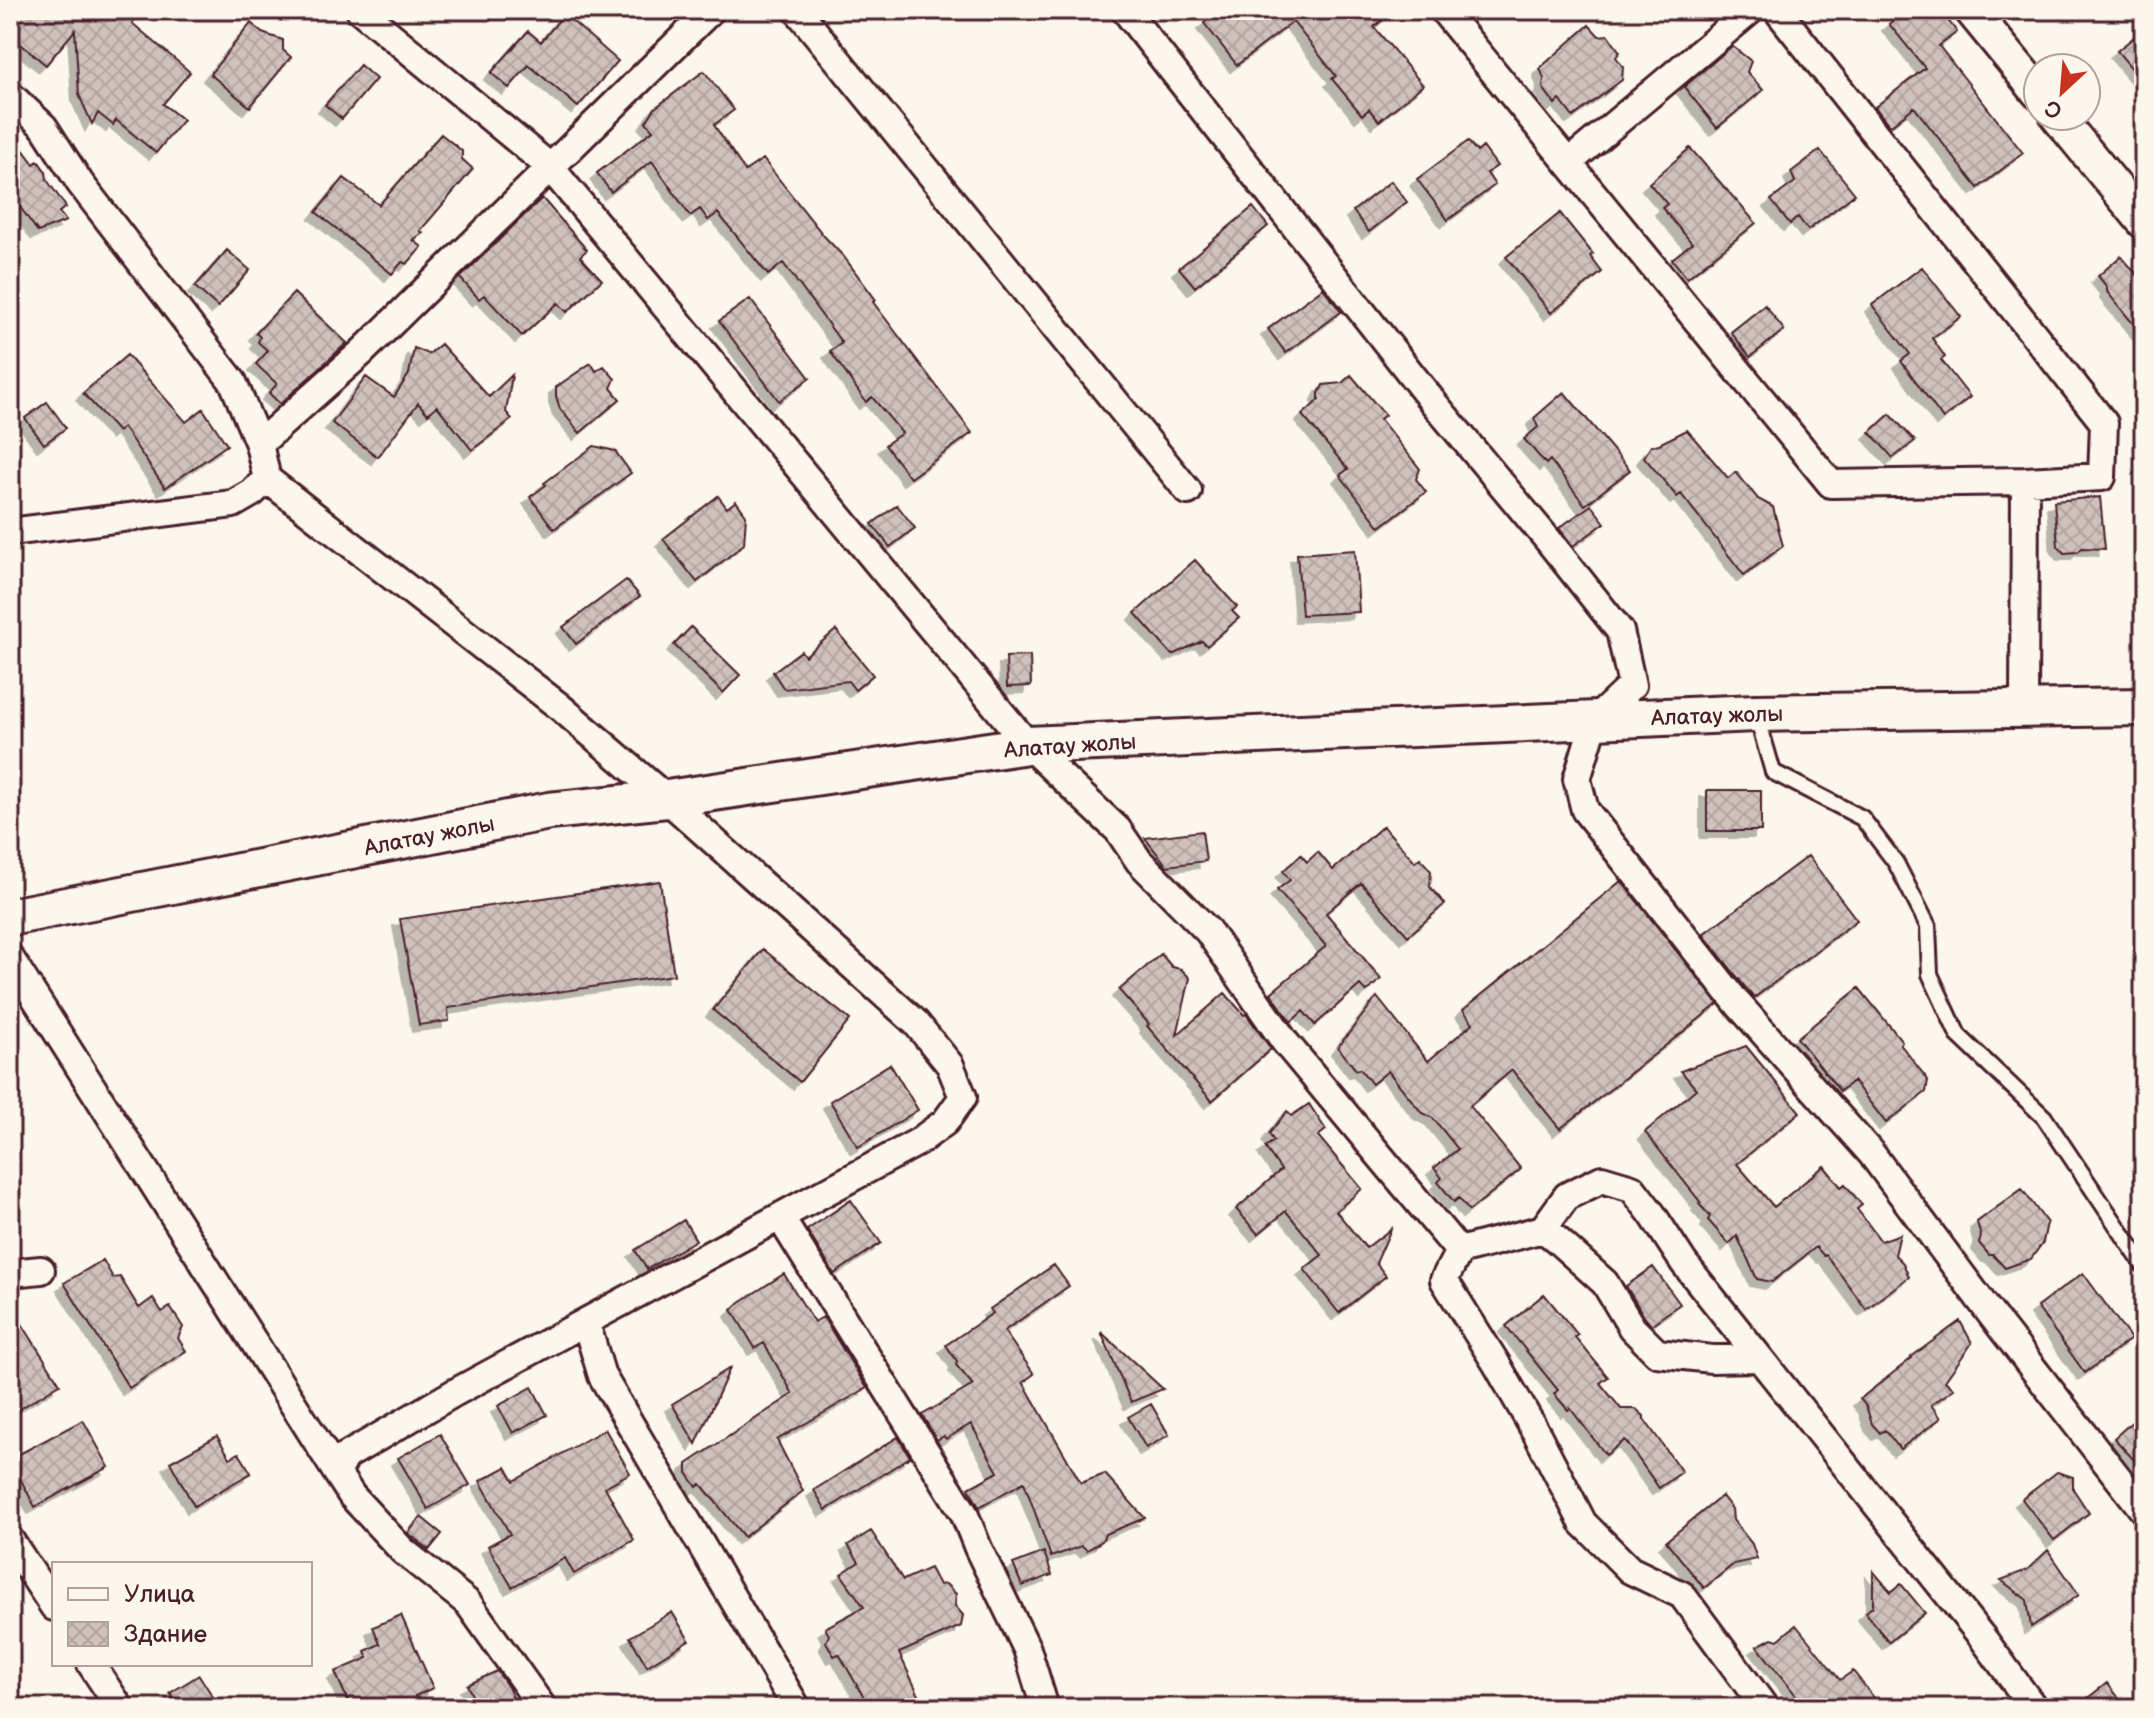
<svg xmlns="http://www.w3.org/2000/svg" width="2154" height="1718" viewBox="0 0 2154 1718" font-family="'Balsamiq Sans',sans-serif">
	<defs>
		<pattern id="building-cross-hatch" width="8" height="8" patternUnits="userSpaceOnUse" patternTransform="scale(2)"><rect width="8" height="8" fill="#cfc2bc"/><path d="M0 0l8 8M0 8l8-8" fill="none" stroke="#b3a6a2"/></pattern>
		<filter id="shadow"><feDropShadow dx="-7" dy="7" stdDeviation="0" flood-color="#0004"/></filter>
	</defs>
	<rect width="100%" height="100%" fill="#fbf7ec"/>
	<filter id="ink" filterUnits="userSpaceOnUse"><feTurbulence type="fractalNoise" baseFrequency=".0125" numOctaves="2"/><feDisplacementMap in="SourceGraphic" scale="16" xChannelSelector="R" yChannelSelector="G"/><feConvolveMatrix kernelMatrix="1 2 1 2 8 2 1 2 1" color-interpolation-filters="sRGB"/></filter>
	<g filter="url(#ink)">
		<path fill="url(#building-cross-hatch)" stroke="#4a1f2b" stroke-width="2" filter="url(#shadow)" d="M10 10H143L132 23 190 72 163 104 183 120 156 153 116 120 113 125 98 113 92 124 79 95 75 30 46 65 10 35Z
			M1220 10H1325L1333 19 1344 10H1395L1374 27 1423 85 1379 121 1369 109 1362 115 1332 79 1336 76 1293 22 1237 65 1204 23Z
			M1906 10H1940L1957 32 1939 46 2023 153 1978 188 1914 107 1890 126 1875 107 1925 68 1889 24Z
			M564 14 618 61 578 107 529 65 509 88 491 73 528 31 541 42Z
			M251 23 262 33 283 40V50L291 57 250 107 210 74Z
			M1589 25 1599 36 1608 35 1620 52 1616 57 1623 67 1622 80 1573 117 1560 100 1555 104 1543 88 1544 79 1540 68Z
			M2144 29V83L2117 51Z
			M1732 46 1751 61 1747 72 1763 90 1717 128 1684 87Z
			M360 65 376 79 342 119 325 105Z
			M704 71 734 110 714 125 745 171 763 159 824 236 844 257 876 300 873 302 972 433 910 478 885 445 902 433 872 397 866 402 830 351 842 343 783 263 768 275 718 213 708 220 700 209 690 216 652 161 611 192 597 173 653 130 646 122 655 108Z
			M10 132 34 164 38 161 46 172 47 180 66 207 59 212 66 221 38 232 10 193Z
			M441 134 462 151V159L473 169 420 231 423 233 413 240 422 247 407 264 402 262 392 274 316 212 344 178 379 205Z
			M1468 141 1477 152 1483 147 1497 166 1487 173 1495 185 1448 220 1417 179Z
			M1690 148 1756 223 1687 278 1672 259 1692 243 1662 208 1667 204 1649 183Z
			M1820 150 1855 194 1808 230 1798 217 1790 224 1771 200 1795 182 1791 172Z
			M1391 181 1407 202 1369 232 1353 211Z
			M542 198 587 250 580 256 602 280 567 312 558 303 522 336 484 295 479 299 460 278Z
			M1253 207 1268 226 1195 287 1179 268Z
			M1560 213 1593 254 1590 256 1602 272 1551 313 1506 257Z
			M227 250 250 270 218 307 195 287Z
			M2121 256 2144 283V337L2107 292V287L2098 276Z
			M1922 267 1961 317 1932 338 1945 357 1941 360 1970 397 1943 419 1901 361 1910 354 1872 305Z
			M1323 288 1341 312 1286 353 1268 329Z
			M294 293 347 343 280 404 269 393 277 384 256 364 268 351 258 342 260 337 256 333Z
			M750 299 810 378 779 401 719 321Z
			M1765 305 1784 330 1750 357 1731 332Z
			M441 344 489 397 512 375 506 412 512 419 472 450 437 406 428 414 418 403 378 457 332 423 366 377 394 397 409 374 414 348 429 354Z
			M127 355 186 422 203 409 227 445 165 488 123 427 118 432 83 393Z
			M591 363 596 371 604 366 615 379 611 388 620 399 580 433 560 409 556 396V387Z
			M1351 375 1385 415 1380 419 1420 469 1416 479 1426 492 1380 527 1340 475 1348 469 1302 415 1319 400V393L1323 385 1342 383Z
			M1564 392 1630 470 1585 505 1550 460 1546 464 1524 439 1538 427 1534 418Z
			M47 402 66 428 44 444 25 418Z
			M1890 414 1915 441 1893 458 1870 432Z
			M1687 430 1728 478 1736 472 1758 499 1773 507 1783 546 1744 575 1681 494 1677 497 1644 457 1651 446 1659 444Z
			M594 446 615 451 631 473 554 529 530 497 546 485 544 483Z
			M718 496 727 508 736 501 746 515 744 544 697 582 663 539Z
			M2100 497 2105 549 2082 548 2078 552 2064 553 2058 546 2054 501Z
			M897 505 915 528 890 547 872 524Z
			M1591 505 1605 523 1573 546 1559 528Z
			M1355 550 1359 612 1302 615 1297 554Z
			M1195 560 1237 607 1232 611 1239 618 1207 646 1202 641 1172 655 1135 613Z
			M626 580 640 596 576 644 563 627Z
			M691 627 740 675 723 693 674 645Z
			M836 630 873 675 855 690 848 681 784 689 773 672 801 651 805 656Z
			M1030 656 1031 686 1007 687 1006 657Z
			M1707 790H1761V831H1707Z
			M1383 826 1415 862 1420 858 1431 871 1430 887 1445 904 1408 936 1361 883 1326 913 1381 979 1366 992 1360 985 1315 1025 1303 1011 1291 1022 1271 993 1326 946 1277 890 1290 880 1283 871 1301 855 1307 862 1318 852 1333 870Z
			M1202 831 1206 861 1167 866 1145 838Z
			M1808 856 1857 920 1754 998 1703 934Z
			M660 881 674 975 448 1008 449 1021 419 1025 400 919Z
			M1621 881 1718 1004 1560 1129 1512 1070 1470 1106 1521 1169 1469 1211 1459 1198 1454 1202 1438 1182 1442 1178 1434 1168 1458 1149 1433 1118 1421 1112 1388 1071 1372 1084 1360 1069 1356 1070 1338 1047 1377 997 1428 1061 1473 1023 1463 1010Z
			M763 949 850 1020 800 1082 713 1010Z
			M1161 954 1172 967 1181 969 1190 978 1177 1035 1225 993 1244 1015 1246 1014 1271 1049 1212 1101 1147 1026 1149 1024 1119 990Z
			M1859 988 1902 1041 1900 1044 1928 1080 1926 1092 1886 1123 1853 1081 1840 1091 1797 1038Z
			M1746 1046 1800 1112 1737 1164 1774 1207 1824 1166 1841 1187 1845 1184 1862 1205 1857 1209 1881 1241 1900 1234 1895 1255 1903 1263 1909 1277 1866 1309 1826 1255 1824 1256 1816 1247 1772 1282 1757 1279 1737 1236 1729 1244 1708 1220 1710 1216 1699 1204 1701 1203 1645 1132 1696 1089 1681 1071Z
			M890 1064 918 1110 858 1147 830 1101Z
			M1309 1104 1326 1130 1318 1136 1362 1189 1336 1211 1366 1248 1391 1229 1376 1263 1386 1276 1339 1313 1304 1269 1322 1255 1286 1211 1258 1234 1236 1209 1281 1170 1265 1147 1274 1141 1269 1134 1287 1111 1291 1116Z
			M2022 1189 2047 1223 2043 1242 2031 1259 2005 1268 1993 1255H1989L1979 1243 1981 1237 1977 1222Z
			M851 1200 881 1243 834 1274 807 1230Z
			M684 1220 696 1240 647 1269 635 1250Z
			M103 1260 113 1278 120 1277 139 1308 153 1298 162 1312 170 1307 183 1327 178 1338 186 1351 129 1388 64 1283Z
			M1054 1265 1069 1286 1004 1331 1034 1374 1023 1382 1081 1483 1105 1474 1145 1518 1105 1534 1102 1541 1087 1550 1082 1546 1051 1557 1024 1482 979 1507 969 1488 998 1472 971 1424 946 1439 944 1436 937 1440 922 1415 973 1385 956 1365 957 1361 946 1345 993 1313 990 1309Z
			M1653 1267 1680 1304 1651 1325 1645 1318 1626 1286Z
			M2083 1273 2131 1339 2085 1373 2037 1307Z
			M784 1274 814 1322 823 1317 867 1388 777 1440 803 1491 744 1537 701 1484 697 1487 687 1473V1464L793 1394 764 1343 755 1348 732 1310 740 1302Z
			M1544 1294 1578 1335 1575 1337 1608 1377 1600 1383 1621 1409H1636L1644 1416V1419L1682 1472 1659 1488 1625 1440 1606 1455 1570 1408 1568 1410 1554 1394 1558 1390 1506 1326Z
			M10 1305 60 1384 18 1410 10 1398Z
			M1960 1321 1972 1343 1945 1381 1954 1389 1931 1405 1941 1418 1900 1449 1885 1430 1880 1433 1872 1424 1866 1406 1860 1399 1912 1358 1911 1357Z
			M1101 1332 1163 1389 1131 1402Z
			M730 1368 696 1444 672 1404Z
			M532 1387 547 1415 513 1433 498 1406Z
			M1151 1404 1169 1435 1146 1448 1128 1417Z
			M2144 1411V1471L2114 1438Z
			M83 1420 109 1467 35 1507 10 1459Z
			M605 1429 630 1473 605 1487 634 1540 574 1574 565 1558 512 1587 488 1546 510 1534 480 1481 506 1467 514 1481Z
			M440 1434 470 1485 428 1509 398 1458Z
			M217 1436 230 1458 239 1453 251 1473 194 1506 170 1462Z
			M898 1437 910 1457 826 1510 814 1490Z
			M2057 1472 2073 1477V1489L2089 1513 2054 1540 2022 1499Z
			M1722 1496 1732 1509 1733 1520 1752 1544 1757 1559 1734 1564 1704 1588 1666 1541Z
			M421 1517 442 1534 429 1550 408 1533Z
			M871 1531 903 1580 930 1568 939 1585 946 1584 956 1594 955 1606 963 1615 961 1626 899 1653 925 1708H870L839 1654 834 1656 826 1642 829 1635 825 1628 864 1607 841 1574 859 1562 848 1545Z
			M2048 1550 2079 1595 2031 1627 2027 1600 2001 1580 2027 1570Z
			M1044 1552 1052 1575 1022 1586 1013 1564Z
			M1873 1571 1891 1592 1901 1584 1925 1613 1889 1642 1865 1613 1873 1606Z
			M672 1612 689 1640 647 1666 630 1637Z
			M401 1615 433 1688 415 1696 417 1703 405 1708H351L335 1672 368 1658 365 1651 380 1644 373 1627Z
			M1796 1625 1840 1680 1853 1671 1882 1708H1806L1757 1646 1772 1638 1778 1640Z
			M497 1671 508 1687 518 1708H478L467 1685Z
			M199 1675 220 1708H180L170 1693Z
			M2107 1683 2127 1708H2075Z"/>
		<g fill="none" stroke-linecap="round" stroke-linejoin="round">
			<defs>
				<path id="service" d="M1756 713 1773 772 1862 818 1896 863 1928 926 1930 974 1958 1035 2044 1117 2144 1266"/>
				<path id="minor" d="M360 10 550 167 1028 745 1118 830 1139 861 1208 931 1285 1042 1459 1251 1543 1229 1567 1196 1602 1179 1632 1188 1652 1214 1684 1263 1982 1637 2034 1708
					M797 10 1188 491
					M1125 10 1433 402 1548 540 1620 631 1632 685 1595 720 1577 779 1585 810 1738 1004 1871 1153 1993 1317 2144 1511
					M1443 10 1831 484 2025 481 2102 477 2104 423 1777 10
					M10 95 44 127 80 183 233 382 259 444
					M1568 163 1751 10
					M10 532 233 504 252 493 267 479
					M2024 709 2025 481
					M10 958 337 1473
					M780 1217 964 1513 978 1548 1027 1649 1045 1708
					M1543 1229 1556 1239 1605 1283 1632 1328 1657 1353 1712 1359 1758 1358
					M1459 1251 1444 1280 1496 1363 1538 1436 1583 1523 1630 1570 1682 1595 1765 1708
					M10 1273 41 1270
					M586 1323 602 1376 797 1708
					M10 1540 54 1607
					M91 1664 120 1708
					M543 1708 468 1603 403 1551 352 1496 337 1473 346 1456 454 1393 918 1142 945 1122 963 1097 950 1065 916 1023 667 799 560 707 267 479 259 444 362 352 711 10"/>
				<path id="tertiary" d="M1971 10 2038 92
					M2057 116 2144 222"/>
				<path id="secondary" d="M10 917 549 811 667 799 1028 745 1756 713 2144 707"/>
			</defs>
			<use href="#service" stroke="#4a1f2b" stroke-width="20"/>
			<use href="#minor" stroke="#4a1f2b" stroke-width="32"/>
			<use href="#tertiary" stroke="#4a1f2b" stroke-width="38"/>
			<use href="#secondary" stroke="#4a1f2b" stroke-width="42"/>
			<use href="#service" stroke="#fbf7ec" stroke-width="14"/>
			<use href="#minor" stroke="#fbf7ec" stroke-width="26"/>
			<use href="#tertiary" stroke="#fbf7ec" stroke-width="32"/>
			<use href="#secondary" stroke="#fbf7ec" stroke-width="36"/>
		</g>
	</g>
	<g text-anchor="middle" stroke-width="6" stroke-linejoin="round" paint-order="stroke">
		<g font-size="22" fill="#4a1f2b" stroke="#fbf7ec">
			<text transform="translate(1717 715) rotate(-2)" y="8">Алатау жолы</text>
			<text transform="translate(1070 745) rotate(-4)" y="8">Алатау жолы</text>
			<text transform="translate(429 835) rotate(-11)" y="8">Алатау жолы</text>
		</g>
	</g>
	<rect width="2154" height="1718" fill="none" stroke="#fbf7ec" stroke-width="40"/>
	<rect x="20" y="20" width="2114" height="1678" fill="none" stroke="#4a1f2b" stroke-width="3" filter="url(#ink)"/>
	<rect x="52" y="1562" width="260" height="104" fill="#fbf7ec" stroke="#b4a19f" stroke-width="2"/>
	<rect x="68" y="1588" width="40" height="12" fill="#fbf7ec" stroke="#b4a19f" stroke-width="2"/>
	<text x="124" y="1602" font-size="24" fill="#4a1f2b">Улица</text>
	<rect x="68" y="1622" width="40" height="24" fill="url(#building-cross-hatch)" stroke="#b4a19f" stroke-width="2"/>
	<text x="124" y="1642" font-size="24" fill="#4a1f2b">Здание</text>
	<g transform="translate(2062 92) rotate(206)"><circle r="38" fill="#fbf7ec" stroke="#b4a19f" stroke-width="2"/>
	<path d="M0-6L14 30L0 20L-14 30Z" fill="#c8321e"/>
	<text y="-12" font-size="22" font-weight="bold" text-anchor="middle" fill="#4a1f2b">С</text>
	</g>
</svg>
